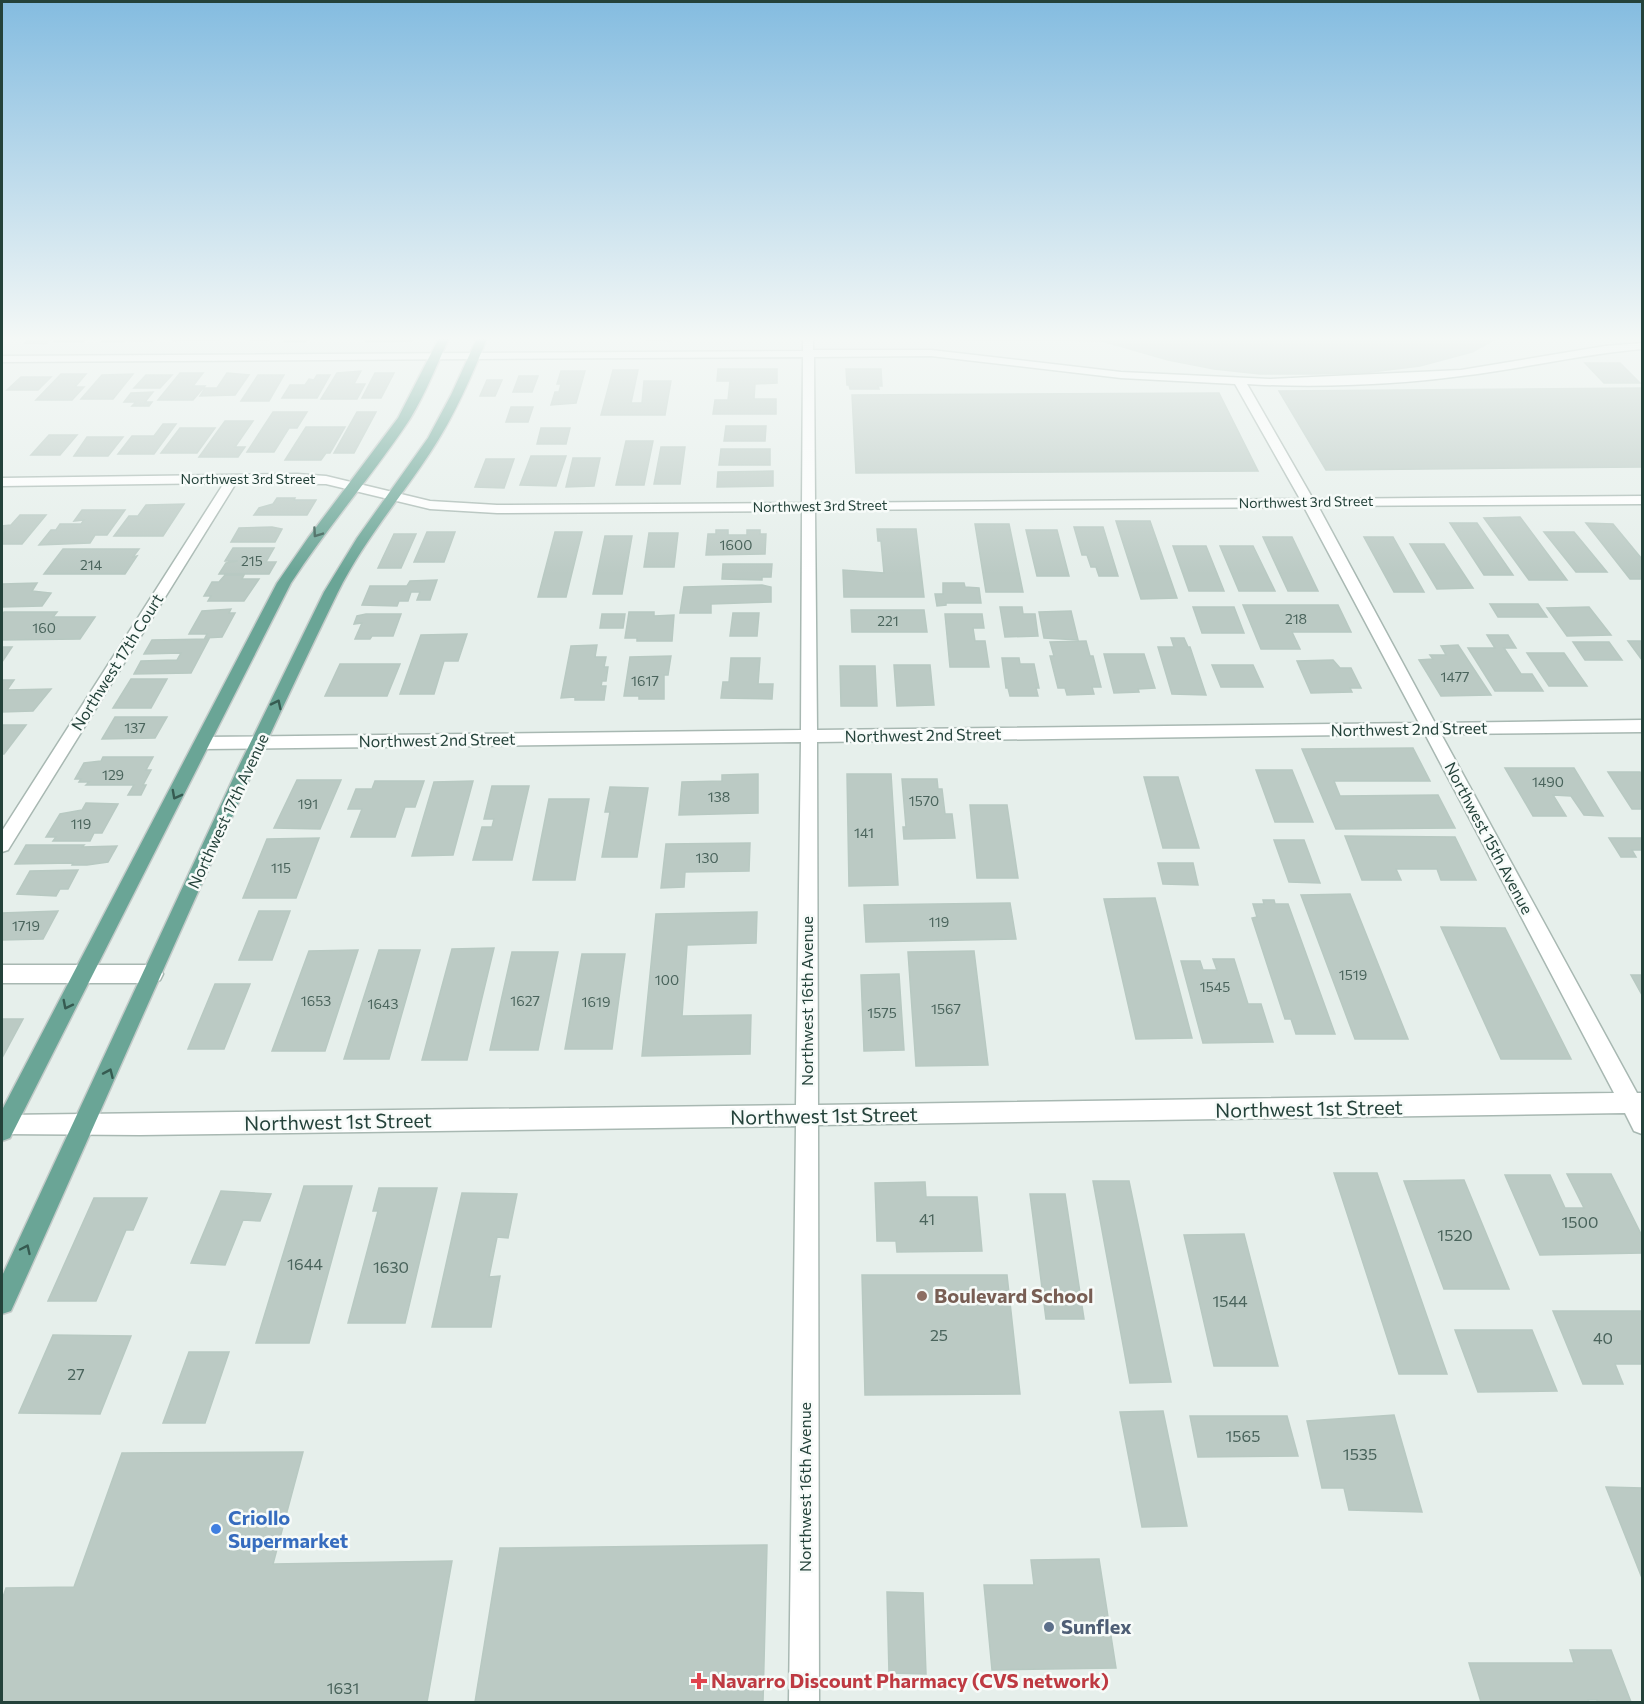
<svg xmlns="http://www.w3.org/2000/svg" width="1644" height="1704" viewBox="0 0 1644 1704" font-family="Commissioner,sans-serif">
	<rect width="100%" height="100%" fill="#e6efeb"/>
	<path fill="#bfe0c8" d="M509 336H647L646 339H507Z
		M673 336H775L774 339H672Z"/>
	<path fill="#bbcac4" stroke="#b8c9c2" stroke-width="1.5" d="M28 336H54L46 344 25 343 29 339H25Z
		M59 336H89L83 342H53Z
		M107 336H130L124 342H101Z
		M134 336H157L153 341H129Z
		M177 336H203L200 340 173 341Z
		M207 336H236L233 339 204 340Z
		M253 336H271L268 340H250Z
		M289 336H317L308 338 305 342H284Z
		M328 336H355L354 339H326Z
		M370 336H415L412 341 366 342Z
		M647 336H672L671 341 646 340Z
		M920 336H1501L1472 352 1420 366 1363 373 1315 374H1260L1214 369 1168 360 1102 341 920 339Z
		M1585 363H1620L1640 383H1604Z
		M718 369H777V383L755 384 754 399H776V414H713L715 400H728L730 381H717Z
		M846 369H881L882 386H878L879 389H850L849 385H847Z
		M613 370H638L631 403H642L644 381H671L665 415H601Z
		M361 371 354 384H365L357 399H321L337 373Z
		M561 371H585L576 403 551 405 555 392H559L561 384H557Z
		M180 373H203L193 386H205L193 400H158Z
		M227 373 249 375 235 395 200 396 205 388H217Z
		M375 373H394L381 398H362Z
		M61 374H86L75 387H84L72 400H36Z
		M133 374 113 399H81L102 375Z
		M146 375H172L160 388H134Z
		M258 375H284L269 401H241Z
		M317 375H330L317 398H282L290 385H305L309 379 314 380Z
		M519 376H538L532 392H513Z
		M21 377H51L38 390H7Z
		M487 380H502L495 396H480Z
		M1642 388V467L1326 470 1279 391Z
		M153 392 145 402H152L149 406H132L136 402H124L131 393Z
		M1219 393 1258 471 856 473 852 395Z
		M511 407H533L528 422H506Z
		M273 412H307L297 428H289L274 452H247Z
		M357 412H376L354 453H334Z
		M225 421H253L235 447H245L238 457H199Z
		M163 424H176L154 454H118L132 436H154Z
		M726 426H766L765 441H724Z
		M306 427H345L330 453H326L321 460H285Z
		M180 428H215L197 453H161Z
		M541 428H570L566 444H537Z
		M49 435H77L60 455H31Z
		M87 437H123L108 456H74Z
		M626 441H653L644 485H616Z
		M661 447H685L680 484H654Z
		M721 449H770V465H719Z
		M531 456H566L556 486 520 485Z
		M573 458H600L594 486 566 487Z
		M486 459H514L504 488 475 487Z
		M773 471V486L717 487 718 472Z
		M277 498H295L294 500H316L307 515H254L259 508 273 504Z
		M184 504 163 536H114L129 516H138L146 505Z
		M82 510H125L107 535H95L90 543 39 545 51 530H56L60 524H81L84 520 74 521Z
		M20 515H46L22 544H2L4 533H2V526L11 525Z
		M1520 517 1567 580H1529L1484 518Z
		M1116 521H1150L1177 598 1141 599Z
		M1450 523H1477L1513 575H1484Z
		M1586 523 1613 524 1642 559V579H1630Z
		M975 524H1009L1023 592H986Z
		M272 527 282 529 275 542H231L239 528Z
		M1074 527H1103L1118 576H1099L1096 567H1091L1087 555H1082Z
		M877 529H916L924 597H844L843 570 884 573 881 541H878Z
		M716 530H728V535H747V530H760V534H766L765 554 706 555 708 534H716Z
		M1026 530H1057L1069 576H1037Z
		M427 532H455L444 562H414Z
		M555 532H582L566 597H538Z
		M1544 532H1574L1607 572H1576Z
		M649 533H678L674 567H644Z
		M394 534H416L401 568H378Z
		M605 536H632L622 594H593Z
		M1263 537H1292L1318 591H1288Z
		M1364 537H1393L1424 592H1394Z
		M1410 544H1444L1473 588 1437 589Z
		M1173 546H1206L1224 591H1189Z
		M1220 546H1253L1275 591H1239Z
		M233 548H274L266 562H276L269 574H219L226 563 238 561H225Z
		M63 549H139L133 557 137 556 125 574H44Z
		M723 564H772L771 577H762V580L722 579Z
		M225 575H244L242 579H259L244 601H208L211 596H204L212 582H219Z
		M437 580 430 600H417L420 592H411L408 601H399L397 606 362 605 370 586H407L410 581Z
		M37 583 32 591 51 593 42 606 2 607V584Z
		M943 583H964L965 587 979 588 981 603H946V605L937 606 935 594H943Z
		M762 585 771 587V602L711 604V613H680L684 587Z
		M1490 604H1538L1547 617H1498Z
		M1243 605H1338L1351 632H1292L1300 649H1261Z
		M1000 607H1022L1023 614H1035L1038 636 1005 637Z
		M1193 607H1234L1244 633H1202Z
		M1589 607 1611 635 1567 636 1547 608Z
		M231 609 229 613H235L222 637 205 638 207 634H189L202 611Z
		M851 610H924L927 632H852Z
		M1071 611 1078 640 1044 638 1039 612Z
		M4 612H57L53 617H95L80 639 2 640V615Z
		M629 612H654V616L674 615 672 641H637V638H625Z
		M733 613H759L757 636H730Z
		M366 614H401L393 636H372L370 639H355L362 623 354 624 357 616Z
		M602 614H625L623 628H600Z
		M945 614H982L984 628H973L975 641H985L989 667H950Z
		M467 634 458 661H444L434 694H400L421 635Z
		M1487 635H1508L1516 648H1504L1521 674H1532L1543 691H1495L1468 648H1495Z
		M1171 638H1184L1188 647H1190L1206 695 1172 694 1158 647H1174Z
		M209 639 191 673 134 674 141 661 177 660 181 653 144 654 152 640Z
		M1086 641 1090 656H1093L1101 687H1092L1094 694 1067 695 1065 688H1058L1050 656H1054L1050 642Z
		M1628 641H1642V660Z
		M1573 642H1609L1622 660H1585Z
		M597 645 595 657H606L604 667H608L606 681H602L601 686H606L604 700H575V697L561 698 571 646Z
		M1458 645 1491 695 1441 696 1419 660 1433 659 1430 655H1446L1441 646Z
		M2 647H12L2 662Z
		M1527 653H1564L1587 686H1549Z
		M1104 654H1144L1155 688 1138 689 1139 692 1114 693Z
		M671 656 668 675H664V699H639V696H624L630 657Z
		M731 658H760L758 684H773L772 699 721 698 723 682H729Z
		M1002 658H1019L1020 664H1034L1039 688H1036L1038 696H1010L1008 688H1006Z
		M1333 660 1340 668H1351L1361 688H1350L1352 692 1311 693 1297 661Z
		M340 664H400L387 696H325Z
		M894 665H930L934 705 897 706Z
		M1212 665H1253L1263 687H1221Z
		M840 666H875L877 706H841Z
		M131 679H167L151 708H113Z
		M2 680H14L7 690 51 689 33 711 2 712Z
		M115 717H167L155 738 102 739Z
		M2 725H26L4 754H2Z
		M1413 748 1430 781H1334L1340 796 1438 795 1455 828 1336 829 1302 749Z
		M103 757H153L146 770H151L143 785H146L141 795H128L134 785H86L89 782H79L81 779H75L84 763 101 761Z
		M1505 768H1574L1603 816 1584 815 1571 796 1553 795 1566 816H1533Z
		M1256 770H1292L1313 822H1275Z
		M1608 772H1640L1642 776V809H1632Z
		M758 774V813L679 815 682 782 722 781V775Z
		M847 774H891L898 885 849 886Z
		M1144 777H1178L1199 848H1163Z
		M902 779H937L938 789H942L945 814H952L955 838 904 839 903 827H906Z
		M297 780H341L320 829 274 828Z
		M375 781H424L415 807H405L395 837H351L362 809H348L356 789H372Z
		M473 781 453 855 412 856 434 782Z
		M492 786H529L512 860H473L482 827H492L494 819H484Z
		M610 787 648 788 637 857H602L610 812H605Z
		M549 799H589L575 880H533Z
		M86 803 118 804 102 833H94L90 841H53L56 837H46L60 814 82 810Z
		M970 805H1007L1018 878H977Z
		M1345 836 1455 837 1476 880H1441L1437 869H1396L1401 880H1362Z
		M319 838 296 898H243L267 839Z
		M1609 838H1642V850H1632L1636 857H1621Z
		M1274 840H1304L1320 883 1289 882Z
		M750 843 749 871 685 872 684 887 661 888 666 844Z
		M26 845H84L82 847 117 846 108 862 87 865H72L73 863 15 864Z
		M1158 863H1193L1198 885 1163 884Z
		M78 870 68 889H60L56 896 17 894 30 871Z
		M1350 894 1408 1039H1355L1301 895Z
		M1155 898 1192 1038 1136 1039 1104 899Z
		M1263 900H1274L1275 904H1288L1335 1034H1296L1291 1019H1285L1252 918 1257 917 1253 904H1264Z
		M1010 903 1016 939 866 942 864 905Z
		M58 911 43 939 2 940V913Z
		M259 911H290L272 960H239Z
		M757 912 756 943 687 945 682 1016 751 1015 750 1054 642 1056 656 914Z
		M1441 927 1505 928 1571 1059H1501Z
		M494 948 467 1060H422L452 949Z
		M358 950 325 1051H272L309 951Z
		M379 950H420L389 1059H344Z
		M974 951 988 1065 916 1066 908 952Z
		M512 952H558L538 1050H490Z
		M582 954H625L612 1049H565Z
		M1213 959H1234L1248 1004H1261L1273 1042 1203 1043 1181 961H1200L1203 970H1217Z
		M899 974 904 1050 864 1051 861 975Z
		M1631 975H1642V995Z
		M215 984H250L224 1049H188Z
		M2 1019H23L2 1058Z
		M1334 1173H1377L1447 1374H1399Z
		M1567 1174H1611L1642 1236V1253L1540 1255 1505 1175H1550L1565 1208H1584Z
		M1464 1180 1509 1289H1444L1404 1181Z
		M1093 1181H1129L1171 1382 1130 1383Z
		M925 1182 926 1197H977L982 1251 897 1252 896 1241H877L875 1183Z
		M304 1186H352L309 1343H256Z
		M379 1188H437L405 1323H348L378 1211H373Z
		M221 1191 271 1194 260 1221 243 1220 225 1265 191 1263Z
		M462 1193 517 1194 508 1238 497 1237 489 1277 500 1276 491 1327H432Z
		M1030 1194H1065L1084 1319H1046Z
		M94 1198H147L133 1230H126L96 1301H48Z
		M1244 1234 1278 1366H1214L1184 1235Z
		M862 1275H1007L1020 1394 865 1395Z
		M1553 1311H1642V1364H1615L1623 1384H1583Z
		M1455 1330H1532L1557 1391 1478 1392Z
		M53 1335 131 1336 100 1414 19 1413Z
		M189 1352H229L205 1423H163Z
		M1163 1411 1187 1526 1142 1527 1120 1412Z
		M1394 1415 1422 1512 1349 1510 1344 1488H1322L1307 1421Z
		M1190 1416H1287L1298 1456 1198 1457Z
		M303 1452 273 1564 452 1561 427 1702H2V1600L6 1588 74 1587 122 1453Z
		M1606 1487 1642 1488V1578Z
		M767 1545 763 1702H475L500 1548Z
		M1099 1559 1116 1668 992 1670 984 1585H1034L1031 1560Z
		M887 1592 923 1593 926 1674 889 1673Z
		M1570 1650H1611L1631 1702H1597V1700H1588L1589 1702H1481L1469 1663H1574Z"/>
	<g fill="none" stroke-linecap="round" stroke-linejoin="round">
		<defs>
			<path id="minor" d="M803 336H813V350H931L1121 372 1270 379 1461 370 1605 346 1642 343V349C1581 354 1522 369 1461 376 1394 385 1315 388 1247 384L1313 499 1642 496V504L1318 506 1435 723 1642 720V732L1441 734 1637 1093H1642V1134L1634 1131 1625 1113 818 1125 819 1702H789L796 1126 140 1135 2 1134V1116L5 1115 796 1105 801 742 203 749 197 747 195 743 197 739 203 737 801 730 802 511 497 513 430 509 326 484 236 483 8 850 2 852V831L224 483 2 486V478L297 474 326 476 430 501 497 505 802 503 803 357 2 362V356L803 351ZM931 356 1121 378 1235 384 1300 499 815 503 814 357ZM1304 507 1419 723 817 730 815 510ZM1425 734 1614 1093 818 1105 817 742Z
				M2 965H153L160 968 163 974 160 980 153 983H2Z"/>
			<path id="major" d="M440 336H450C437 364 426 393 410 419 373 475 328 526 291 583L10 1138 2 1141V1110L277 583 308 538 398 418Z
				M478 336H488C472 376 454 417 430 453 399 500 362 543 337 594 222 830 119 1072 11 1311L2 1314V1276L238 768 324 592 357 538 428 438 451 395Z"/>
		</defs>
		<use href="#minor" stroke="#a8b8b2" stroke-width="3"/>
		<use href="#major" stroke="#c2cac8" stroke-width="3"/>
		<use href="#minor" fill="#fff" fill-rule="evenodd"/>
		<use href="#major" fill="#6aa596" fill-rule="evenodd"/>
	</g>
	<defs><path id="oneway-chevron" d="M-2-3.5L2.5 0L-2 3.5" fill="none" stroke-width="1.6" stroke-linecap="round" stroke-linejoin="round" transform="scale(1.5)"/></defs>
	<g stroke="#365b51">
		<use href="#oneway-chevron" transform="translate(317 533) rotate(125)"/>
		<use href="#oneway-chevron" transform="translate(277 704) rotate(-64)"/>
		<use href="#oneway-chevron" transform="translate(176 795) rotate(118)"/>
		<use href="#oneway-chevron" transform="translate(67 1005) rotate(117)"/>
		<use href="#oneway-chevron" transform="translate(109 1073) rotate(-66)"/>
		<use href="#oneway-chevron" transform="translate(26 1249) rotate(-65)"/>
	</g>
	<linearGradient id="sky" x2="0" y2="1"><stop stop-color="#84bce0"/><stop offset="0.59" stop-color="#f4f8f6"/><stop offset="1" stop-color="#f4f8f6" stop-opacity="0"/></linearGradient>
	<rect width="1644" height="574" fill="url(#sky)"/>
	<circle fill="#8d6e63" stroke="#f7fbf9" stroke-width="2" cx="922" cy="1296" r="6"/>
	<circle fill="#3f7fe0" stroke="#f7fbf9" stroke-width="2" cx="216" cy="1529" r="6"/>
	<circle fill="#5c6f8a" stroke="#f7fbf9" stroke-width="2" cx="1049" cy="1627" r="6"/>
	<path fill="#e0444e" stroke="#f7fbf9" stroke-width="2" d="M696 1672h6v6h6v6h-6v6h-6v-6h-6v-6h6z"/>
	<g text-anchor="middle" stroke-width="5" stroke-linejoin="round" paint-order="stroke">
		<g font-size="14" fill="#24423a" stroke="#f7fbf9">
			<text x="248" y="484">Northwest 3rd Street</text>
			<text transform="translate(1306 502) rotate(-1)" y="5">Northwest 3rd Street</text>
			<text transform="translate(820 506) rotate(-1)" y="5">Northwest 3rd Street</text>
		</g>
		<g font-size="14" fill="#4a645c">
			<text x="736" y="550">1600</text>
			<text x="252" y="566">215</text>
			<text x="91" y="570">214</text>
			<text x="1296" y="624">218</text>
			<text x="888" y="626">221</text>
			<text x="44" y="633">160</text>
			<text x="1455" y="682">1477</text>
			<text x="645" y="686">1617</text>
			<text x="135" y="733">137</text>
			<text x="113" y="780">129</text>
			<text x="1548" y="787">1490</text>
			<text x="719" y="802">138</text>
			<text x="924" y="806">1570</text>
			<text x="308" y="809">191</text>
			<text x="81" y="829">119</text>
			<text x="864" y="838">141</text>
			<text x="707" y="863">130</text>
			<text x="281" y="873">115</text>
			<text x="939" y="927">119</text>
			<text x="26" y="931">1719</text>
			<text x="1353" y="980">1519</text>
			<text x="667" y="985">100</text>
			<text x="1215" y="992">1545</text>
			<text x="316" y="1006">1653</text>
			<text x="525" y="1006">1627</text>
			<text x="596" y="1007">1619</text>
			<text x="383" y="1009">1643</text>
			<text x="946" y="1014">1567</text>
			<text x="882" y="1018">1575</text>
		</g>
		<g font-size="16" fill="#24423a" stroke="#f7fbf9">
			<text transform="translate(117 662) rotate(-58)" y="6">Northwest 17th Court</text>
			<text transform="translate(1409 729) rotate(-1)" y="6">Northwest 2nd Street</text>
			<text transform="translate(923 735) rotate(-1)" y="6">Northwest 2nd Street</text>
			<text transform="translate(437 740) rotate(-1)" y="6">Northwest 2nd Street</text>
			<text transform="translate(228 811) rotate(-65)" y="6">Northwest 17th Avenue</text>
			<text transform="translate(1489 838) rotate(62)" y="6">Northwest 15th Avenue</text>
			<text transform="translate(807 1001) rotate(-90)" y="6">Northwest 16th Avenue</text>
			<text transform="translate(805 1487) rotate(-90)" y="6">Northwest 16th Avenue</text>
		</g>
		<g font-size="16" fill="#4a645c">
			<text x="927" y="1225">41</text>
			<text x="1580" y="1228">1500</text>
			<text x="1455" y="1241">1520</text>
			<text x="305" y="1270">1644</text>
			<text x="391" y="1273">1630</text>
			<text x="1230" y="1307">1544</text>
			<text x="939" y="1341">25</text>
			<text x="1603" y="1344">40</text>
			<text x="76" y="1380">27</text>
			<text x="1243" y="1442">1565</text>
			<text x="1360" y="1460">1535</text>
			<text x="343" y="1694">1631</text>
		</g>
		<g font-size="20" fill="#24423a" stroke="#f7fbf9">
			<text transform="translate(1309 1109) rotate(-1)" y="7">Northwest 1st Street</text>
			<text transform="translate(824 1116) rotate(-1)" y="7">Northwest 1st Street</text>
			<text transform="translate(338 1122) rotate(-1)" y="7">Northwest 1st Street</text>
		</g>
		<g font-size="20" font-weight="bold" fill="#785e54" stroke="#f7fbf9" text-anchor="start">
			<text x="934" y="1303">Boulevard School</text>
		</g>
		<g font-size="20" font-weight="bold" fill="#366cbe" stroke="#f7fbf9" text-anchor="start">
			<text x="228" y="1525">Criollo<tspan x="228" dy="23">Supermarket</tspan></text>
		</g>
		<g font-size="20" font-weight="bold" fill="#4e5e75" stroke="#f7fbf9" text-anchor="start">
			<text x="1061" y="1634">Sunflex</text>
		</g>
		<g font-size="20" font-weight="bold" fill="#be3a42" stroke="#f7fbf9" text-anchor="start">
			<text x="711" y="1688">Navarro Discount Pharmacy (CVS network)</text>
		</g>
	</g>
	<rect width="1644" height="1704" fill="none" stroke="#24423a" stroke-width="6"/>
</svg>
